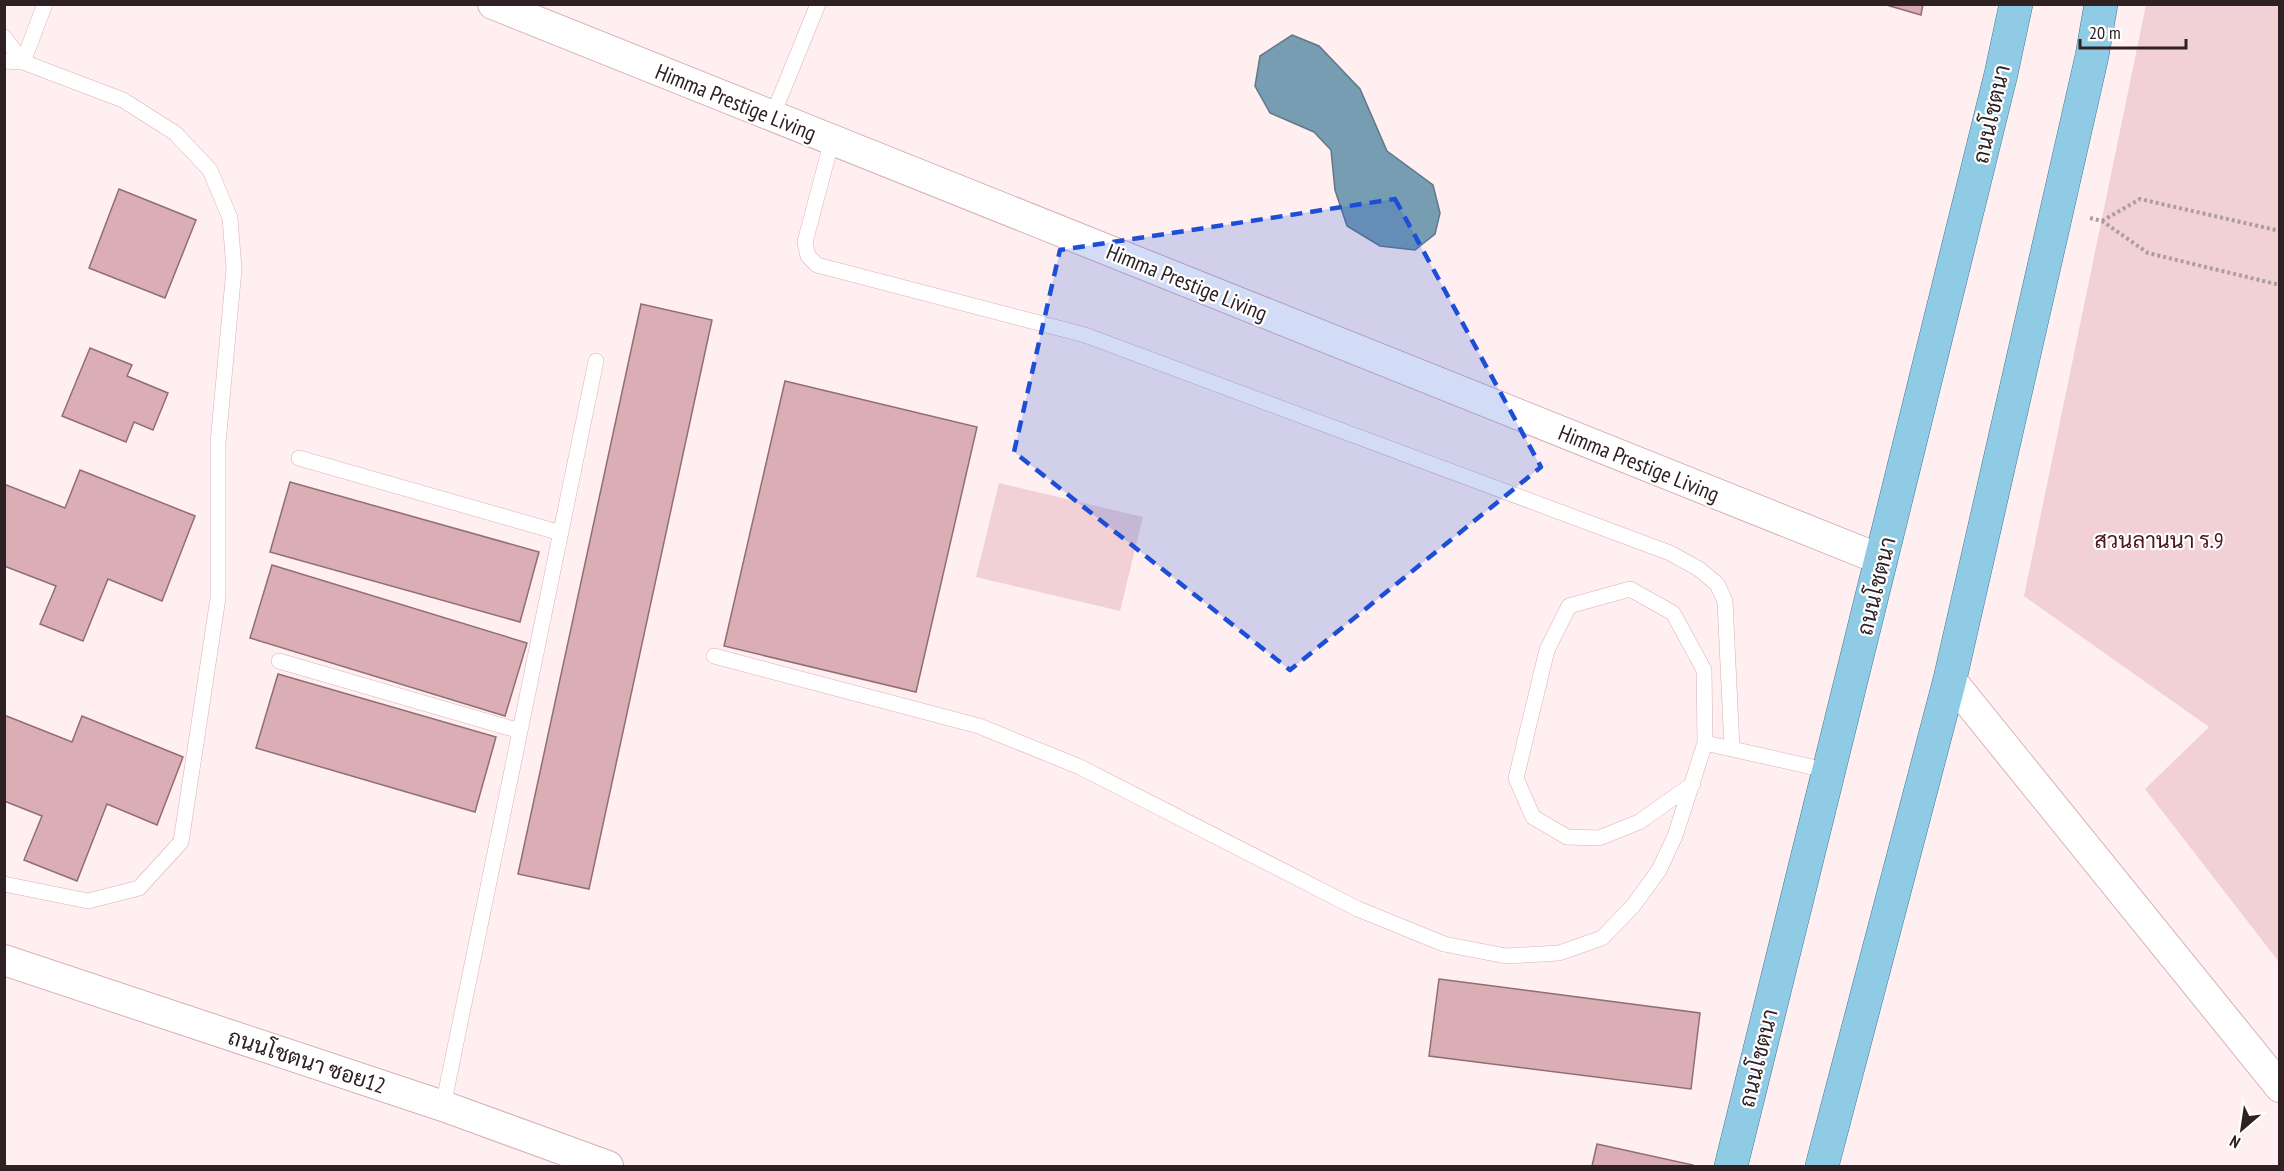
<svg xmlns="http://www.w3.org/2000/svg" width="2284" height="1171" viewBox="0 0 2284 1171" font-family="'PT Sans Narrow',Sarabun,sans-serif">
	<rect width="100%" height="100%" fill="#ffeff1"/>
	<path fill="#f1d1d5" d="M2146 5H2279V962L2145 789 2209 727 2024 596Z
		M999 483 1143 517 1120 611 976 577Z"/>
	<path fill="#769db1" stroke="#617886" stroke-width="1.5" d="M1292 35 1319 46 1360 89 1387 151 1433 185 1440 213 1435 234 1415 250 1380 246 1347 226 1335 190 1331 150 1314 132 1270 113 1255 86 1260 56Z"/>
	<path fill="#daaeb4" stroke="#906e73" stroke-width="1.5" d="M1883 4H1923L1921 15Z
		M119 189 196 220 165 298 89 268Z
		M641 304 712 320 589 889 518 874Z
		M90 348 132 365 127 376 168 393 153 430 134 422 126 442 62 416Z
		M785 381 977 427 916 692 724 646Z
		M80 470 195 516 162 601 108 579 83 641 40 624 56 586 4 566V484L65 508Z
		M290 482 539 552 520 622 270 552Z
		M272 565 527 643 505 716 250 638Z
		M278 674 496 737 475 812 256 748Z
		M4 715 72 742 82 716 183 757 157 825 107 804 77 881 24 860 42 816 4 801Z
		M1439 979 1700 1013 1691 1089 1429 1056Z
		M1597 1144 1693 1165V1166H1592Z"/>
	<g fill="none" stroke-linecap="round" stroke-linejoin="round">
		<defs>
			<path id="service" d="M4 37 23 62
				M4 61 23 62 123 100 175 133 210 170 230 218 234 269 218 443V598L181 842 139 888 88 901 4 884
				M23 62 45 4
				M772 117 818 4
				M832 140 805 242 808 256 817 265 1085 335 1670 553 1699 569 1717 584 1725 601 1732 749
				M299 458 561 533
				M714 656 979 726 1080 767 1358 909 1444 944 1506 956 1559 953 1602 938 1633 906 1659 870 1675 836 1705 743 1704 670 1673 613 1630 589 1569 606 1547 650 1516 778 1533 817 1567 837 1599 838 1639 822 1693 784
				M279 661 520 731
				M1705 743 1830 771
				M443 1106 596 361"/>
			<path id="minor" d="M493 4 1882 560
				M1950 679 2280 1087
				M4 960 443 1106 608 1166"/>
			<path id="primary" d="M1731 1166 2001 74 2016 4
				M1822 1166 1950 679 2092 56 2101 4"/>
		</defs>
		<use href="#service" stroke="#d7b1b6" stroke-width="16"/>
		<use href="#minor" stroke="#d7b1b6" stroke-width="32"/>
		<use href="#primary" stroke="#3e7997" stroke-width="34"/>
		<path stroke="#ac9d9f" stroke-width="4" stroke-dasharray="3 3" stroke-linecap="butt" d="M2090 218 2102 221 2148 253 2280 285
			M2102 221 2140 199 2280 231"/>
		<use href="#service" stroke="#fff" stroke-width="15"/>
		<use href="#minor" stroke="#fff" stroke-width="30"/>
		<use href="#primary" stroke="#90cbe6" stroke-width="33"/>
	</g>
	<path fill="#1d4ed8" fill-opacity="0.2" stroke="#1d4ed8" stroke-width="4.5" stroke-dasharray="12 8" stroke-linejoin="round" d="M1395 199 1541 467 1290 670 1014 452 1060 250Z"/>
	<g text-anchor="middle" stroke-width="4.5" stroke-linejoin="round" paint-order="stroke">
		<g font-size="22" fill="#2f2123" stroke="#fff">
			<text transform="translate(736 102) rotate(22)" y="8">Himma Prestige Living</text>
			<text transform="translate(1991 114) rotate(-77)" y="8">ถนนโชตนา</text>
			<text transform="translate(1187 282) rotate(22)" y="8">Himma Prestige Living</text>
			<text transform="translate(1639 463) rotate(22)" y="8">Himma Prestige Living</text>
			<text transform="translate(1876 586) rotate(-76)" y="8">ถนนโชตนา</text>
			<text transform="translate(1758 1058) rotate(-76)" y="8">ถนนโชตนา</text>
			<text transform="translate(307 1061) rotate(18)" y="8">ถนนโชตนา ซอย12</text>
		</g>
		<g font-size="22" fill="#4c1623" stroke="#fff">
			<text x="2159" y="548">สวนลานนา ร.9</text>
		</g>
	</g>
	<rect width="2284" height="1171" fill="none" stroke="#2f2123" stroke-width="12"/>
	<g transform="translate(2242 1129) rotate(209)" stroke="#ffffff" stroke-width="4.5" paint-order="stroke">
	<path d="M0-4.5L10 22L0 15L-10 22Z" fill="#2f2123"/>
	<text y="-9" font-size="16" font-weight="bold" text-anchor="middle" fill="#2f2123">N</text>
	</g>
	<path d="M2080 39v9h106v-9" fill="none" stroke="#2f2123" stroke-width="3"/>
	<text x="2089" y="39" font-size="18" fill="#2f2123" stroke="#ffffff" stroke-width="4.5" paint-order="stroke">20 m</text>
</svg>
